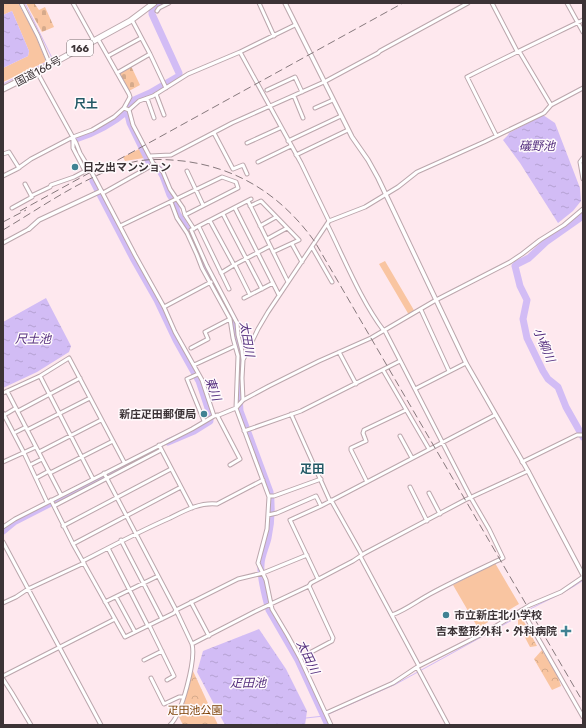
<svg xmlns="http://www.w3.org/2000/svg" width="586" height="728" viewBox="0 0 586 728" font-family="Rubik,'Noto Sans JP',sans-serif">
	<defs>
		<pattern id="forest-crowns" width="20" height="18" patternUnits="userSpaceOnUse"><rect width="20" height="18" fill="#f9c5a1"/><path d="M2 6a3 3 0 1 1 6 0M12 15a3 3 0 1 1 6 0" fill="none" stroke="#d6aa8b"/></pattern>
		<pattern id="cemetery-stones" width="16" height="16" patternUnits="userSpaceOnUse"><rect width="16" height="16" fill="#f9c5a1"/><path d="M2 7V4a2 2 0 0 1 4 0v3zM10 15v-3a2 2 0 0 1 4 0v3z" fill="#d6aa8b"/></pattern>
		<pattern id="water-ripples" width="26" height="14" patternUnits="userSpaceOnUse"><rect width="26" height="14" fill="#d2bcf5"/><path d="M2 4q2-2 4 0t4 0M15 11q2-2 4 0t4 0" fill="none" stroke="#b5a2d3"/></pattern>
	</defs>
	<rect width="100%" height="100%" fill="#fee8ee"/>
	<path fill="#f9c5a1" d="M6 3H18L35 34 45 59V62L3 82V68L28 56 29 51 12 11 3 15V4Z
		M141 148 144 158 125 161 123 157Z
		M385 261 415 312 409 315 379 264Z
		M495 563 519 604 478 628 453 585Z"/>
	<path fill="url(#forest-crowns)" d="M522 618 537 646 530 647 518 624V620Z
		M542 650 558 677 561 686 552 690 534 659Z
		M193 671 218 725H183L178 715Z"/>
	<path fill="url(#cemetery-stones)" d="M26 3H34L39 10 45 7 54 27 42 32Z
		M131 66 140 85 129 91 119 73Z"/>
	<path fill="url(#water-ripples)" d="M12 11 29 51 28 56 3 68V15Z
		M543 115 555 123 580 188 581 201 573 211 558 223 520 163 503 140 508 135 509 133Z
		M46 298 71 346 69 352 37 372 3 388V322Z
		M259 629 286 669 307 711 305 725H225L197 672 203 651Z"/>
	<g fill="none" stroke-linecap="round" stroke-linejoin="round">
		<path stroke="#d2bcf5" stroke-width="1" d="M25 3 52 58
			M3 84 45 63
			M306 718 324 716 396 684 514 619C535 604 561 596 582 581"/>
		<path stroke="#d2bcf5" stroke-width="7" d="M161 3 152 10V14L179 73V76L150 93 132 101 129 105 127 111 130 123 149 162 159 169 163 176 170 195 175 203 177 213 189 232 204 267 234 320 241 363 239 396 240 411 270 492C272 506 271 524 268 538 266 547 261 556 261 565 260 576 266 599 269 610L298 660 328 725
			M76 139C94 133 113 123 127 111
			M74 142 76 150 86 169
			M93 181 133 258 157 300 176 340 199 381 210 414V421L194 431 168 442
			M583 216 546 242 529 258 517 264 515 266 520 286 527 300 523 319 527 338 543 371 548 379 558 387 566 407 583 437
			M3 531 14 522 152 451"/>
		<defs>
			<path id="minor" d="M21 3 38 36 50 65
				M73 3 94 41
				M259 3 274 36
				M492 3 517 51
				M567 3 583 32
				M157 11 159 8 169 3
				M132 20 150 54 166 88
				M98 39 129 94 130 97 124 108
				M519 51 551 105
				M240 52 301 163 329 221
				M108 56 141 38
				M37 72 76 143 80 153 92 173 135 255 164 307 175 332 202 380 214 416
				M117 73 150 54
				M267 90 295 77 302 92
				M156 94 164 115
				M294 96 303 118
				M147 98 154 118
				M315 108 333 100
				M129 110 139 101 153 96 188 74 240 52 295 25
				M129 110 133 125 153 163 163 172 170 189 183 208 185 215 194 229
				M214 133 233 169 243 165 247 174
				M496 135 467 77C506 57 544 39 583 20
				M73 137V148L85 171
				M288 141 341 116
				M247 143 280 128
				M3 154 9 152 19 168
				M296 155 348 130
				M150 156 171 155 232 123 324 82 378 53 380 51 468 3
				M583 158 580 162 583 179
				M258 162 291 146
				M187 171 203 205
				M3 176 17 169 31 159 73 137 92 130 114 117 124 108 129 110
				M103 193 151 166
				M31 196 50 187 51 185 74 177 89 169
				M248 201 288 282
				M171 202 177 218 187 233 197 255 202 268 230 319 233 338 238 356 236 408 269 497 267 529 258 563 266 580 272 609 288 636 300 658 331 725
				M250 206 261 201 299 240 273 252
				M12 208 32 197 25 184
				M235 208 279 295
				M223 214 262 289
				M210 221 234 265 270 246
				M327 224C344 258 361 301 384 331
				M120 226 222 177 236 182 238 188 185 215
				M260 226 276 217
				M199 227 229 289
				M267 239 287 228
				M3 243 29 229
				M292 244 302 262
				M312 247 332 282
				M235 265 250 295
				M221 273 234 265
				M244 298 273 283
				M164 307 211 282
				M421 310 449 371
				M385 331 471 498 489 529 503 558C478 570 454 581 430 594 417 601 406 610 392 615
				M191 348 208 339 205 332 230 319
				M339 352 356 384
				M243 360 258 329 268 312 329 221 365 207 398 187 417 172 484 142 544 113 551 105 583 88
				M194 365 235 346
				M383 370 429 449
				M198 374 187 379 204 421
				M40 376 93 479
				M415 389 466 363
				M7 391 61 495
				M3 393 40 376 69 358 124 462
				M243 400 242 378 243 360 242 351 238 335 237 323 207 266 191 230 251 199
				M18 411 80 378
				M3 413 24 453 47 502
				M6 414 16 408
				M291 414 330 501
				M217 415 240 459 230 465
				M27 430 90 398
				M244 431 301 411 400 361
				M16 432 26 427
				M400 436 412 458
				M159 445 192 508
				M39 452 101 420
				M3 462 36 447
				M522 462 577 435H583
				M32 464 42 459
				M50 473 113 441
				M38 477 49 471
				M367 482 351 450V448L366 441 363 433 364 430 406 410
				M410 487 427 521
				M429 493 440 514
				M269 496H274L321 479
				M51 500 73 544 125 637 174 613 176 610 104 473
				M331 500 362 555
				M54 506 161 450
				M268 515 277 513 316 496 321 506
				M63 526 171 469
				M3 527 15 519 192 429 214 416 219 415 236 408 243 400 269 386 319 361 371 338 436 300 510 262 522 254 540 240 564 225 583 209
				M121 540 162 619
				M3 542 101 725
				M73 544 181 487
				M108 548 148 626
				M360 556 419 666
				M83 561C112 546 140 531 170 518 184 511 200 502 217 504L263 480
				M318 579 290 520 321 506 495 415
				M116 597 135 632
				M105 602 158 576
				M191 602 209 636
				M3 603 16 597 28 589 84 563
				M522 610 530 605 561 592 583 577
				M149 625 174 676 167 680
				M192 644 254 612 309 586 311 583 353 561 365 553 465 500 528 471
				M300 658 332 641 333 638 309 586
				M144 660 162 651
				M417 667 448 725
				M3 676 115 619
				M151 678 164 704 179 697H183
				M3 679 12 693 31 725
				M326 713 393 683 417 667 488 631 522 610 583 717
				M170 725C182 714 196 660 192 644L176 610 238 579 263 573 307 555"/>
			<path id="tertiary" d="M285 3 352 137 368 160 378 178 466 363 528 471 583 575
				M29 229 39 220 101 191"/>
			<path id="trunk" d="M3 89 37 72 130 21 154 3"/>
		</defs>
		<use href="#minor" stroke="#bba6ac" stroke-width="5"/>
		<use href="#tertiary" stroke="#bba6ac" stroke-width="5.5"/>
		<use href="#trunk" stroke="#bba6ac" stroke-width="7"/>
		<use href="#minor" stroke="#fff" stroke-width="3"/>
		<use href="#tertiary" stroke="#fff" stroke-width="3.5"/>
		<use href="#trunk" stroke="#fff" stroke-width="5"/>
		<path stroke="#87797d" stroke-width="1" stroke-dasharray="8 4" stroke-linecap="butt" d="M107 166 403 3
			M20 211 111 161
			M3 222 26 210
			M3 230C42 207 82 178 126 164 144 158 163 159 183 161 239 168 282 196 315 242L583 702"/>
	</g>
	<g fill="#408293" stroke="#fffafc" stroke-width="1.5">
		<circle cx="75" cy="167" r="4"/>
		<circle cx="204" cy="414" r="4"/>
		<circle cx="446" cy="615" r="4"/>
		<path d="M564 625h4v4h4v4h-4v4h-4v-4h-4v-4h4z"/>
	</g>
	<g text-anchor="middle" stroke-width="3" stroke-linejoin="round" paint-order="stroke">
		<rect fill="#fffafc" stroke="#766f71" stroke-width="1" x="67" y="40" width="26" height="16" rx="3"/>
		<g font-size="10" font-weight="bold" fill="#3c3336">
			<text x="80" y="52">166</text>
		</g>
		<g font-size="11" fill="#3c3336" stroke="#fffafc">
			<text transform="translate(38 71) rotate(-28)" y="4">国道166号</text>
		</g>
		<g font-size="11" font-weight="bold" fill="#3c3336" stroke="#fffafc" text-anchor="start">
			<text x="83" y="171">日之出マンション</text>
			<text x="196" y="418" text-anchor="end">新庄疋田郵便局</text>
			<text x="454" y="619">市立新庄北小学校</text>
			<text x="557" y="635" text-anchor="end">吉本整形外科・外科病院</text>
		</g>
		<g font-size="11" fill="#7b3e00" stroke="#fffafc">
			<text x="195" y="714">疋田池公園</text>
		</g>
		<g font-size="12" font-weight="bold" fill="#235966" stroke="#fffafc">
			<text x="86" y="108">尺土</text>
			<text x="312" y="473">疋田</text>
		</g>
		<g font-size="12" font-style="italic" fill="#542e7e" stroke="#fffafc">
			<text x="537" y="150">礒野池</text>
			<text x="33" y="343">尺土池</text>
			<text transform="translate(247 339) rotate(80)" y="4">太田川</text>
			<text transform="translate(544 345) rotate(67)" y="4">小柳川</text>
			<text transform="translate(213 389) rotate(70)" y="4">東川</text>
			<text transform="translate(308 657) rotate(64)" y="4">太田川</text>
			<text x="248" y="687">疋田池</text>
		</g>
	</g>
	<rect width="586" height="728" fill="none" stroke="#3c3336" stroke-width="8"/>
</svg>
